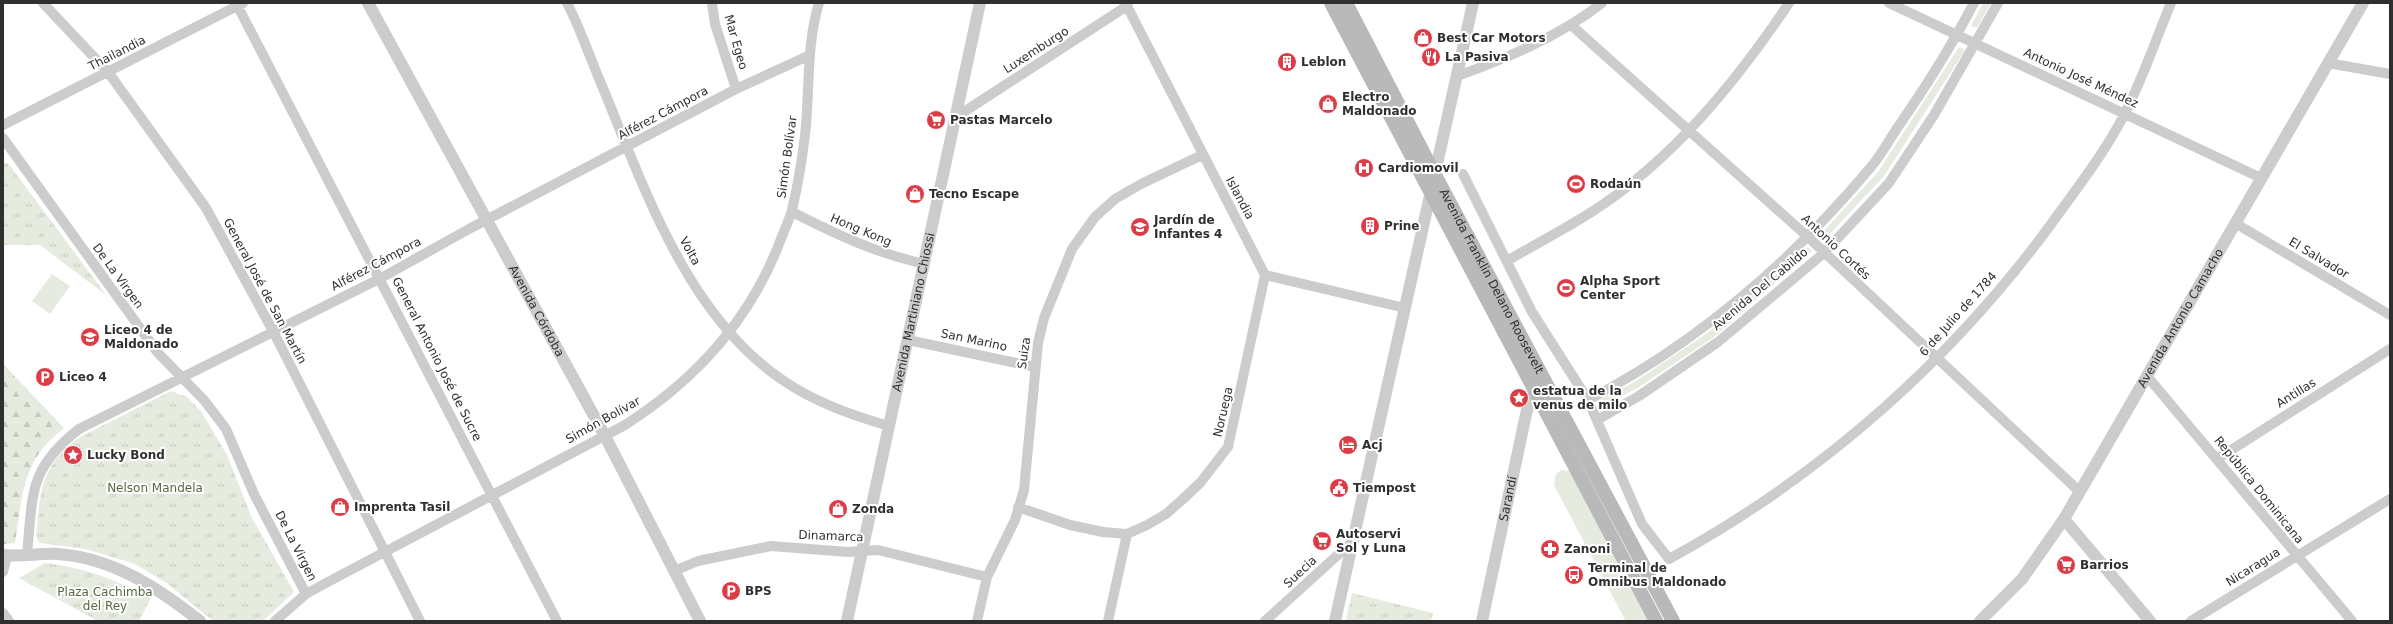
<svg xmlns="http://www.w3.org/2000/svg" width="2393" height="624" viewBox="0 0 2393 624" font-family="'DejaVu Sans',sans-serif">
	<defs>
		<pattern id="forest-firs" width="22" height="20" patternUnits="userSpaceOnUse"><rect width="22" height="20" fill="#e5ebde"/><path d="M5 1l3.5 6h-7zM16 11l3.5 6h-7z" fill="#c5cabf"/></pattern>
		<pattern id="park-tufts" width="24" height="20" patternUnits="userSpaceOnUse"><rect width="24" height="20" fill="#e5ebde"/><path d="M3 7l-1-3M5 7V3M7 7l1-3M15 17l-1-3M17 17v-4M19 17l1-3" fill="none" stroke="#c5cabf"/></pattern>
	</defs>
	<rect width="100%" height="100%" fill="#fff"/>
	<path fill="#e5ebde" d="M1983 3H1991L1977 28 1971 26Z
		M1959 47 1965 50 1884 176 1824 240 1820 235 1878 172Z
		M1808 247 1812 251 1714 337 1639 387 1601 407 1598 401 1636 381 1709 332Z
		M52 274 70 286 50 314 32 301Z
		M1561 470 1572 471 1652 621H1626L1624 618 1554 485 1556 474Z"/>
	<path fill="url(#forest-firs)" d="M3 364 64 428C21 461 23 494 15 543L3 544Z"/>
	<path fill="url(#park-tufts)" d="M8 163 106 295 40 245H3V164Z
		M171 391 187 397 201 411 227 455 252 518 294 592 263 621H213L168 584 135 564 86 549 40 543 36 537C41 492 39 466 80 437Z
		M45 563C83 567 117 580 151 598L139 621H98L19 578Z
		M1352 593 1433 613 1431 621 1346 620Z"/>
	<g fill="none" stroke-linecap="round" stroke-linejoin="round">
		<path stroke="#ccc" stroke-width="10" d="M43 3 108 72 206 208 273 331 420 621
			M236 3 557 621
			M567 3C580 28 589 55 600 81 643 184 685 313 781 379 814 402 851 415 889 426
			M712 3 715 24 736 89
			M1889 3 2261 178
			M1127 6 1265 275 1405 308
			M1571 25 1808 237 2080 492
			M2328 63 2390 74
			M1457 76C1507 58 1560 36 1602 3
			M956 117 1127 6 1128 3
			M3 125 243 3
			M3 138 158 353 204 400 226 429 254 494 306 594
			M1463 174 1532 312 1588 400 1642 524 1669 559C1825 474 1960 353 2062 209 2084 179 2108 147 2125 113 2143 78 2156 39 2171 3
			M792 212C838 235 873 252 924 264
			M2235 223 2390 315
			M1507 261C1534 245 1563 230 1590 213 1672 161 1736 82 1789 3
			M908 340 1035 367
			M2147 376 2352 621
			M1588 400C1697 343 1792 261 1871 167 1882 154 1890 138 1900 124 1927 85 1952 45 1974 3
			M1597 420 1639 396 1718 342 1824 253 1889 183 1934 115 1998 3
			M2217 459 2390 349
			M1018 507 1070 525 1103 532 1127 534 1147 525 1166 514 1183 499 1200 483 1228 447 1265 275
			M27 554C33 494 28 469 79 429L381 278 469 229 736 89 810 55
			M674 571 698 561 771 546 848 552 878 550 987 577
			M3 572 7 555
			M3 613 9 621
			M275 621 306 594 324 584 625 425C694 381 749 321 779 244 783 233 789 221 792 210 798 185 802 160 805 135 810 92 806 45 819 3
			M977 621 987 577 1015 520 1024 490 1038 343 1044 318 1072 249 1095 217 1115 199 1141 184 1202 155
			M1108 621 1127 534
			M1265 621 1352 542
			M2191 621 2390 499"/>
		<g stroke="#ccc" stroke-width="12">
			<path id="s1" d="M368 3 605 436 700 621"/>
			<path d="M2064 519 2150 621"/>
			<path d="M3 555C21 557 40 553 58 554 113 558 158 588 200 621"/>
			<path id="s2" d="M847 621 980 3"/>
			<path d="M1335 621 1473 3"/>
			<path id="s3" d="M1482 621 1528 405 1536 390 1542 387"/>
			<path id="s4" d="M1980 621 2022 579 2064 519 2363 3"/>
		</g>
		<g stroke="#b9b9b9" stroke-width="14">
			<path d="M1331 3 1656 621"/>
			<path id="s5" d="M1346 3 1435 175 1673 621"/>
		</g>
	</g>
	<defs>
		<symbol id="shop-disc" viewBox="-11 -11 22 22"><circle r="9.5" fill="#dc3c46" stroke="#fff"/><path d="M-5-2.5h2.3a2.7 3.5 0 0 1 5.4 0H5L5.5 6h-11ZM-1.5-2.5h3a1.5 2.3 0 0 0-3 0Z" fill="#fff"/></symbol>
		<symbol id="restaurant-disc" viewBox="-11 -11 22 22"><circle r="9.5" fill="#dc3c46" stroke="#fff"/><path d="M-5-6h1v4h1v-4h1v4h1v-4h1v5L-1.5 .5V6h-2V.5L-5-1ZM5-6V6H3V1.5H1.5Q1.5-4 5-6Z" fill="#fff"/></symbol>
		<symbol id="building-disc" viewBox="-11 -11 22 22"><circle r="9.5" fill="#dc3c46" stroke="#fff"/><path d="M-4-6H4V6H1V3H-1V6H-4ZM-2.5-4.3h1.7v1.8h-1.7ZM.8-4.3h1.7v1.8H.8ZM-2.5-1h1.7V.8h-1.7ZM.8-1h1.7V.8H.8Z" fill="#fff"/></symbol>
		<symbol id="supermarket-disc" viewBox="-11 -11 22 22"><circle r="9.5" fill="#dc3c46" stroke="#fff"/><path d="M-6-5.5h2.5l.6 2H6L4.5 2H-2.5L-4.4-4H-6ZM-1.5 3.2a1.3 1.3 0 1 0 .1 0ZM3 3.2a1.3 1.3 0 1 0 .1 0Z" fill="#fff"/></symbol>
		<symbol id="hospital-disc" viewBox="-11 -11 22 22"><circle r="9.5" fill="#dc3c46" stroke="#fff"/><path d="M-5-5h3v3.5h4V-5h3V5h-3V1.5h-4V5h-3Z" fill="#fff"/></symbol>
		<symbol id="stadium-disc" viewBox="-11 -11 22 22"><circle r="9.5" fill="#dc3c46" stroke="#fff"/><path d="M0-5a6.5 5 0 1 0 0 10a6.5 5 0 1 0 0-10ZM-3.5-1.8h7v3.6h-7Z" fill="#fff"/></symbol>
		<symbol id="school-disc" viewBox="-11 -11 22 22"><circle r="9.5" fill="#dc3c46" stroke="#fff"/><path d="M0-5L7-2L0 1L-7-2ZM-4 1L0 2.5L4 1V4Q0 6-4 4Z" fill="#fff"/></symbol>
		<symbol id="parking-disc" viewBox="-11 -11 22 22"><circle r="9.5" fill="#dc3c46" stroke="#fff"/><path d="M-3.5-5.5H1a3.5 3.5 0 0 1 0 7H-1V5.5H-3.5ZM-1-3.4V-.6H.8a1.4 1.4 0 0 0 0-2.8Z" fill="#fff"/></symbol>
		<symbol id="sight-disc" viewBox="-11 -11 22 22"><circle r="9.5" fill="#dc3c46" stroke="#fff"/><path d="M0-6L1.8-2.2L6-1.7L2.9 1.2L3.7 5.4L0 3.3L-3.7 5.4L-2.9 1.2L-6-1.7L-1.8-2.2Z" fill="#fff"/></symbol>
		<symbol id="hotel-disc" viewBox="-11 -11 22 22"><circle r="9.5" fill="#dc3c46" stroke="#fff"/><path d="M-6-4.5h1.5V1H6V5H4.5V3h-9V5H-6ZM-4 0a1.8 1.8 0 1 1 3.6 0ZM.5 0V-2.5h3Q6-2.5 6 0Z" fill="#fff"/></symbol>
		<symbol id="civic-disc" viewBox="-11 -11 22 22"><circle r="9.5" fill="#dc3c46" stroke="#fff"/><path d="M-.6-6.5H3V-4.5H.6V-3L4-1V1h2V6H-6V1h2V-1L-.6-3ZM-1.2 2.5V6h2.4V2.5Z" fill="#fff"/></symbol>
		<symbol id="pharmacy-disc" viewBox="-11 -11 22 22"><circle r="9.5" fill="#dc3c46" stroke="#fff"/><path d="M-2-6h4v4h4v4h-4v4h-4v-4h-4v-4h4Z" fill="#fff"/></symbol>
		<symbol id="bus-disc" viewBox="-11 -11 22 22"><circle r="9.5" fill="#dc3c46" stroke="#fff"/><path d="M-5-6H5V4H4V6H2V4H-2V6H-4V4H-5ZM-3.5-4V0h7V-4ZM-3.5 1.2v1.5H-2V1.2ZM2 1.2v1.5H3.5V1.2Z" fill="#fff"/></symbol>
	</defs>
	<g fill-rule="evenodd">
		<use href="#shop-disc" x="1412" y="27" width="22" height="22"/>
		<use href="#restaurant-disc" x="1420" y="46" width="22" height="22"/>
		<use href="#building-disc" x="1276" y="51" width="22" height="22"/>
		<use href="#shop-disc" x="1317" y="93" width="22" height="22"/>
		<use href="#supermarket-disc" x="925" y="109" width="22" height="22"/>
		<use href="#hospital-disc" x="1353" y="157" width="22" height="22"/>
		<use href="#stadium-disc" x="1565" y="173" width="22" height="22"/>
		<use href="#shop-disc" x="904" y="183" width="22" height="22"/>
		<use href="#building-disc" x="1359" y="215" width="22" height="22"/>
		<use href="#school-disc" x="1129" y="216" width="22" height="22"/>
		<use href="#stadium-disc" x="1555" y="277" width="22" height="22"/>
		<use href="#school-disc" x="79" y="326" width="22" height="22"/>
		<use href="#parking-disc" x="34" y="366" width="22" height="22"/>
		<use href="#sight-disc" x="1508" y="387" width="22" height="22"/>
		<use href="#hotel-disc" x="1337" y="434" width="22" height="22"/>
		<use href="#sight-disc" x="62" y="444" width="22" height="22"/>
		<use href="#civic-disc" x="1328" y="477" width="22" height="22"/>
		<use href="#shop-disc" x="329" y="496" width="22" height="22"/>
		<use href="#shop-disc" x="827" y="498" width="22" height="22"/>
		<use href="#supermarket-disc" x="1311" y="530" width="22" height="22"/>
		<use href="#pharmacy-disc" x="1539" y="538" width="22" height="22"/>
		<use href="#supermarket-disc" x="2055" y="554" width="22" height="22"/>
		<use href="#bus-disc" x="1563" y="564" width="22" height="22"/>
		<use href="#parking-disc" x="720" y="580" width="22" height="22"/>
	</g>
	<g text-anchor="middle" stroke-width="4" stroke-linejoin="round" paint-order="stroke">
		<g font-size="12" font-weight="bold" fill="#2f2f2f" stroke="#fff" text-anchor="start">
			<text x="1437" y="42">Best Car Motors</text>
			<text x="1445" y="61">La Pasiva</text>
			<text x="1301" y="66">Leblon</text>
			<text x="1342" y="101">Electro<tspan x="1342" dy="14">Maldonado</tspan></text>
			<text x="950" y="124">Pastas Marcelo</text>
			<text x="1378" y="172">Cardiomovil</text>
			<text x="1590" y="188">Rodaún</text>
			<text x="929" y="198">Tecno Escape</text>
			<text x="1154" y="224">Jardín de<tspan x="1154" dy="14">Infantes 4</tspan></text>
			<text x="1384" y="230">Prine</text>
			<text x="1580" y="285">Alpha Sport<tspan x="1580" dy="14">Center</tspan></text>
			<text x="104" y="334">Liceo 4 de<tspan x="104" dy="14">Maldonado</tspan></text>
			<text x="59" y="381">Liceo 4</text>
			<text x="1533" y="395">estatua de la<tspan x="1533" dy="14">venus de milo</tspan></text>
			<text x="1362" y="449">Acj</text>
			<text x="87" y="459">Lucky Bond</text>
			<text x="1353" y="492">Tiempost</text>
			<text x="354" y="511">Imprenta Tasil</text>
			<text x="852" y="513">Zonda</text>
			<text x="1336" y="538">Autoservi<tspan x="1336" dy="14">Sol y Luna</tspan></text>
			<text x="1564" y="553">Zanoni</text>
			<text x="2080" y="569">Barrios</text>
			<text x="1588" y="572">Terminal de<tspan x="1588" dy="14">Omnibus Maldonado</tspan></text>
			<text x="745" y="595">BPS</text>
		</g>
		<g font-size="12" fill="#2f2f2f" stroke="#fff">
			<text transform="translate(736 42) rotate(74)" y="4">Mar Egeo</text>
			<text transform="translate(1036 50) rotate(-33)" y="4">Luxemburgo</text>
			<text transform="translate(117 53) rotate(-27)" y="4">Thailandia</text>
			<text transform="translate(2081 78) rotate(25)" y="4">Antonio José Méndez</text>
			<text transform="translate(663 113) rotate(-28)" y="4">Alférez Cámpora</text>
			<text transform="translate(787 157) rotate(-82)" y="4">Simón Bolívar</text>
			<text transform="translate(1240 198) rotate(62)" y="4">Islandia</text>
			<text transform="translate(861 230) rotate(23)" y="4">Hong Kong</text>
			<text transform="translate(1836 247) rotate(43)" y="4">Antonio Cortés</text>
			<text transform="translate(690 251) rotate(61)" y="4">Volta</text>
			<text transform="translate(2319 258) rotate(31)" y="4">El Salvador</text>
			<text transform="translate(376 264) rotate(-28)" y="4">Alférez Cámpora</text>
			<text transform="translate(118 276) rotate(54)" y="4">De La Virgen</text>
			<text dy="4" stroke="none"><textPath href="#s5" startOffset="314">Avenida Franklin Delano Roosevelt</textPath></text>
			<text transform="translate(1760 289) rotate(-40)" y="4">Avenida Del Cabildo</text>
			<text transform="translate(265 291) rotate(62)" y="4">General José de San Martín</text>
			<text dy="4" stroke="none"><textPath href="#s1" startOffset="351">Avenida Córdoba</textPath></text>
			<text dy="4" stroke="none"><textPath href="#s2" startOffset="316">Avenida Martiniano Chiossi</textPath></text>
			<text transform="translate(1958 314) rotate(-48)" y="4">6 de Julio de 1784</text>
			<text dy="4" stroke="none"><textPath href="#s4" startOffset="365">Avenida Antonio Camacho</textPath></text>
			<text transform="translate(974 340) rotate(12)" y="4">San Marino</text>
			<text transform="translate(1024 353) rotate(-82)" y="4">Suiza</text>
			<text transform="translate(437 359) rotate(63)" y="4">General Antonio José de Sucre</text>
			<text transform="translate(2296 393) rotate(-32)" y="4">Antillas</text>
			<text transform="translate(1223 412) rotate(-77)" y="4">Noruega</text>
			<text transform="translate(603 420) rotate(-29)" y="4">Simón Bolívar</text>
			<text transform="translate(2259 490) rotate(51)" y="4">República Dominicana</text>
			<text dy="4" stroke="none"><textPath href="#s3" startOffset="125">Sarandí</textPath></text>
			<text transform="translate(831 536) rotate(2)" y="4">Dinamarca</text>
			<text transform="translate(296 546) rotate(63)" y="4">De La Virgen</text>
			<text transform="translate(2253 567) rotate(-32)" y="4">Nicaragua</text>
			<text transform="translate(1300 572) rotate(-43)" y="4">Suecia</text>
		</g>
		<g font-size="12" fill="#52693f" stroke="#fff">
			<text x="155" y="492">Nelson Mandela</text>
			<text x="105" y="596">Plaza Cachimba<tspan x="105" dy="14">del Rey</tspan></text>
		</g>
	</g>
	<rect width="2393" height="624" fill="none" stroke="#2f2f2f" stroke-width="8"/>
</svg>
